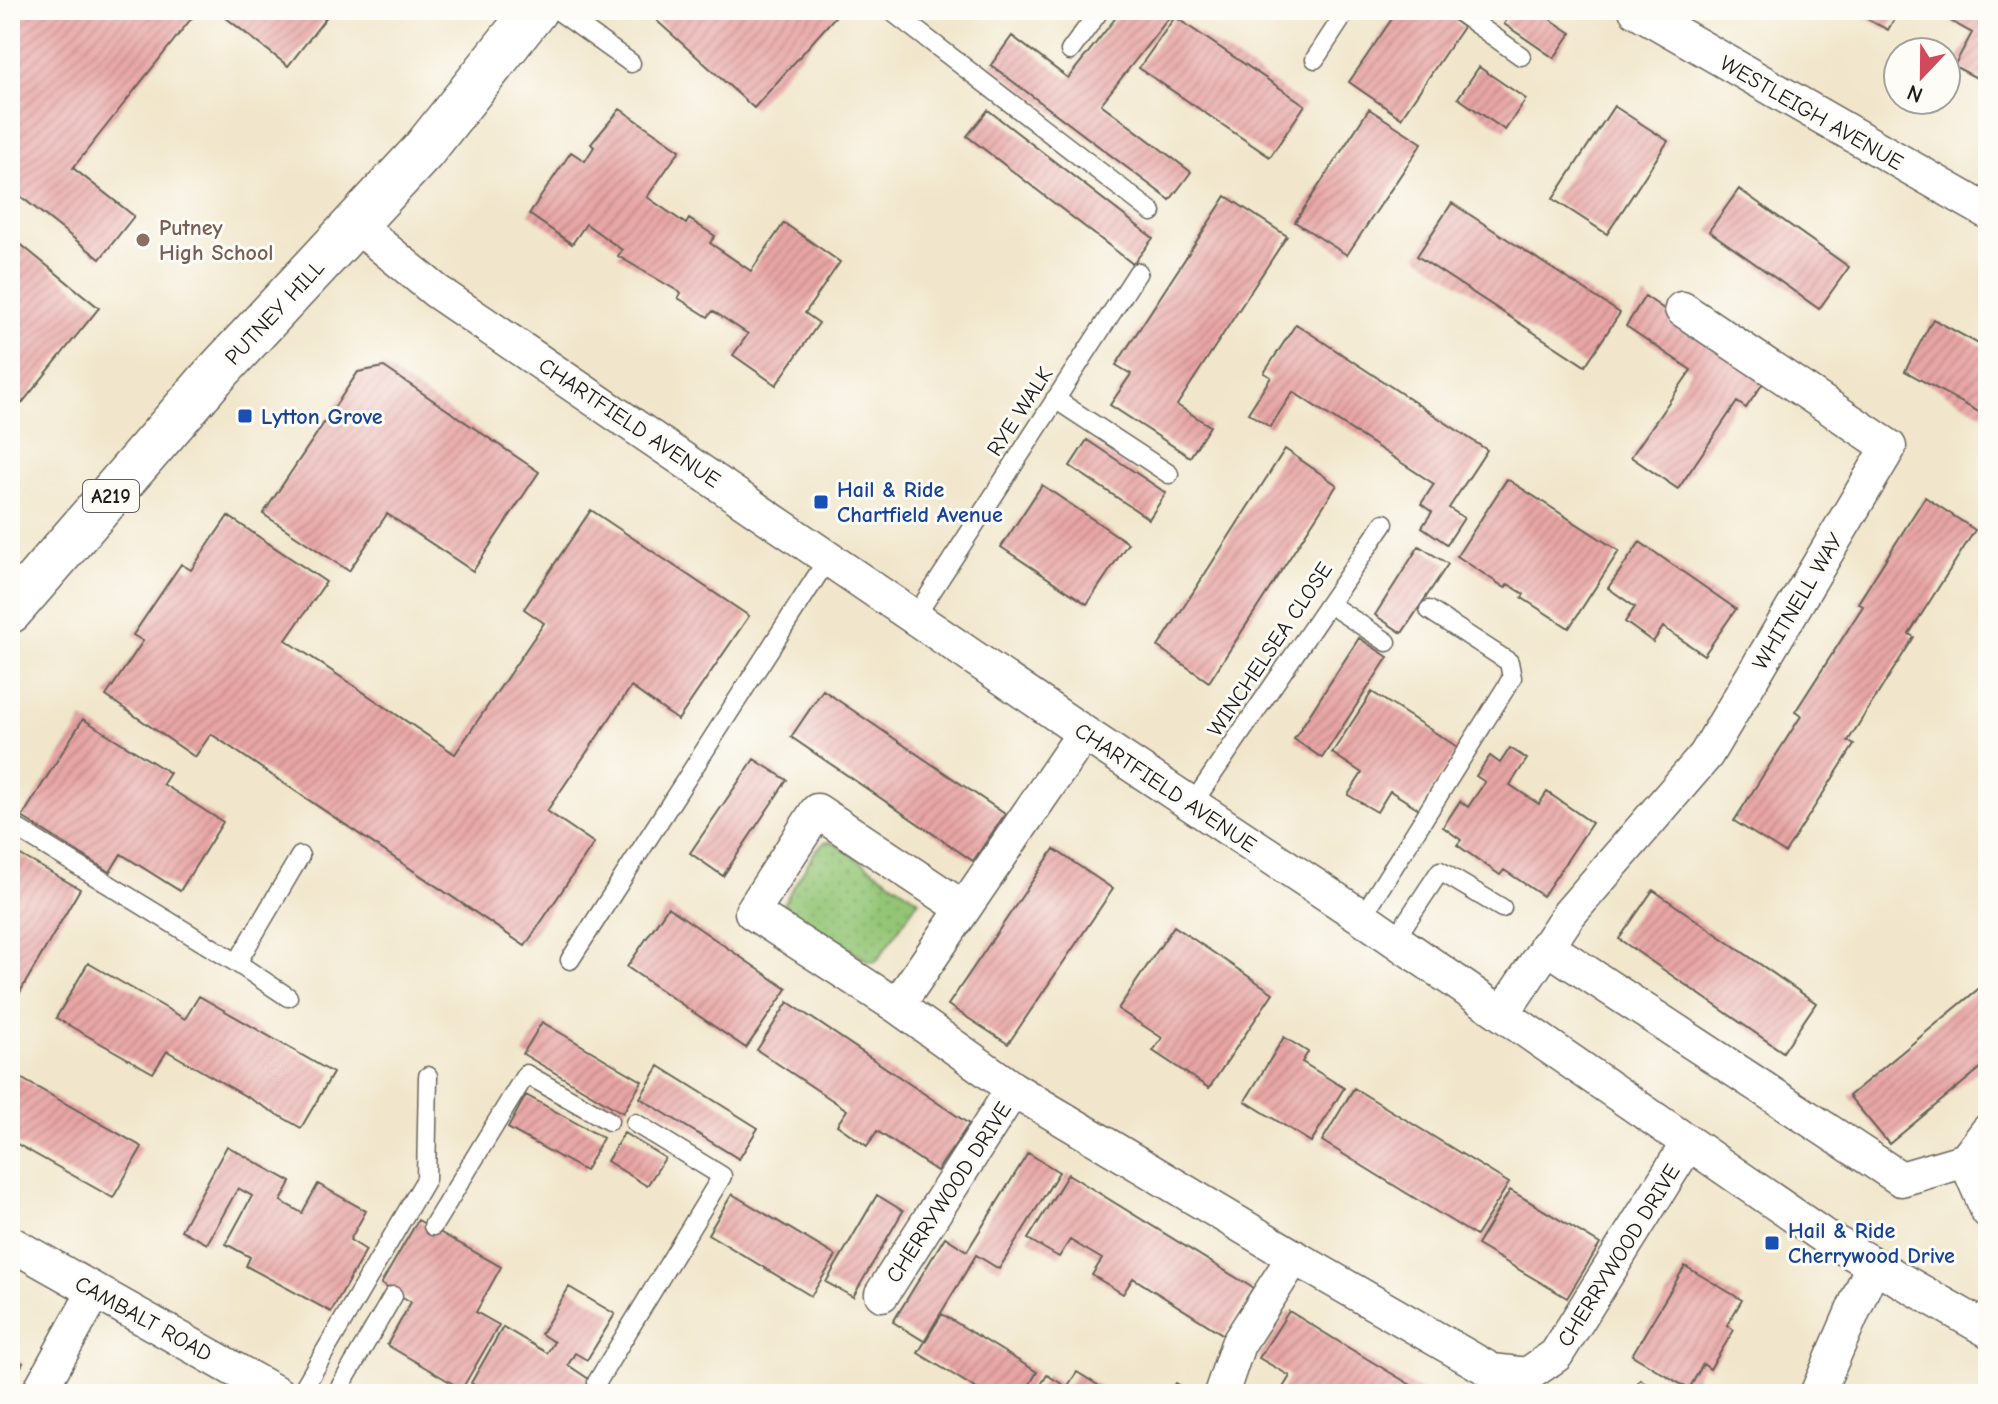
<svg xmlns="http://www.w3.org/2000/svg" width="1998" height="1404" viewBox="0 0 1998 1404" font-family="'Comic Neue',sans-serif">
	<defs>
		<pattern id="grass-dots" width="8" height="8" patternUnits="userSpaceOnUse" patternTransform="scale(2)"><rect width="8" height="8" fill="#93c575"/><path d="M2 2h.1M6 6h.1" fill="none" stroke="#7ea965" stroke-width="1.8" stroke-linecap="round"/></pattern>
		<pattern id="building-hatch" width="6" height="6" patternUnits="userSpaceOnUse" patternTransform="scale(2)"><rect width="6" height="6" fill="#e7a5a4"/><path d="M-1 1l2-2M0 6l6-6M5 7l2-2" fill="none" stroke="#c68d8d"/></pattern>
	</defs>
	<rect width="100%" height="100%" fill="#fdfcf7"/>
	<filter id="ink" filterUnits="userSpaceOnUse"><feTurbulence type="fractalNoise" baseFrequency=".0125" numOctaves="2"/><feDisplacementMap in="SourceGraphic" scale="16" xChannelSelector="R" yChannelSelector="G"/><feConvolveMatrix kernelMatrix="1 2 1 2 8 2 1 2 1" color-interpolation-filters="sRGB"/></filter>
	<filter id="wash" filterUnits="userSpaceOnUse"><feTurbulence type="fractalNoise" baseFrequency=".006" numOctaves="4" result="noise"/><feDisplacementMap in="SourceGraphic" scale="32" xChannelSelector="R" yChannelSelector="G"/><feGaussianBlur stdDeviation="1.8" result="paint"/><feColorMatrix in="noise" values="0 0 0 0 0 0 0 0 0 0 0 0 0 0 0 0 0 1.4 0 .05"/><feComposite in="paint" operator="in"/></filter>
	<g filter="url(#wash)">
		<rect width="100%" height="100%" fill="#f1e6cb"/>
		<path fill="url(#grass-dots)" stroke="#587048" stroke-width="2" d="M825 842H832L919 900 876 962 867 961 783 904 816 850Z"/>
		<g id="blocks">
			<path fill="url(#building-hatch)" d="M14 10H198L73 168 134 216 100 259 10 188V15Z
				M216 10H332L288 66Z
				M666 10H841L754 108 657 21Z
				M1122 10H1175L1101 104 1191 172 1170 200 991 65 1012 36 1068 78Z
				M1398 10H1439L1463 27 1401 118 1349 82Z
				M1514 10H1536L1571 33 1554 58 1504 24Z
				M1850 10H1899L1888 30Z
				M1931 10H1988V84L1954 66 1972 33Z
				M1175 17 1305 105 1270 157 1139 68Z
				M1479 67 1526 99 1505 130 1458 98Z
				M1614 106 1668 141 1607 234 1553 199Z
				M620 109 680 150 647 197 686 224 689 219 715 236 710 243 751 271 784 223 840 262 805 313 819 323 776 385 733 355 748 334 713 311 708 317 678 298 681 293 618 256 622 250 586 224 572 244 529 214 571 152 585 161 594 147 591 144Z
				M1369 109 1422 143 1347 255 1295 222Z
				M988 110 1153 238 1133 264 967 136Z
				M1739 189 1849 267 1819 309 1709 231Z
				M1226 196 1287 236 1177 405 1210 426 1190 457 1110 405 1131 374 1116 365Z
				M1452 203 1620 313 1585 366 1417 256Z
				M13 238 99 308 10 418V241Z
				M1645 296 1766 379 1746 408 1737 402 1678 489 1631 457 1691 370 1626 326Z
				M1933 319 1988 349V417L1905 371Z
				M1296 324 1487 450 1449 508 1464 518 1447 544 1422 527 1432 512 1421 504 1434 484 1293 392 1270 427 1248 413 1271 377 1264 373Z
				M384 367 539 472 473 571 387 514 349 571 263 514 358 372Z
				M1087 440 1166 493 1149 519 1070 466Z
				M1285 449 1337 485 1209 682 1158 647Z
				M1507 479 1619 551 1569 628 1522 598 1524 594 1508 584 1505 588 1457 556Z
				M1042 485 1128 543 1087 604 1001 547Z
				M1925 497 1975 530 1909 634 1914 637 1848 741 1854 745 1785 853 1734 821 1801 716 1795 712 1863 606 1858 603Z
				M591 510 749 616 678 720 631 687 547 811 594 843 525 946 211 734 195 757 106 696 143 641 133 635 181 564 191 570 228 516 326 582 286 640 455 754 544 623 524 609Z
				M1640 542 1736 609 1704 655 1663 627 1653 642 1625 622 1635 607 1608 588Z
				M1419 546 1448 564 1402 633 1375 615Z
				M1359 638 1388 657 1322 758 1294 739Z
				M823 690 1005 814 973 861 791 737Z
				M1372 692 1459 748 1419 809 1390 791 1377 812 1348 795 1362 773 1332 753Z
				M83 719 170 773 163 784 223 822 180 891 121 854 110 872 22 817Z
				M1510 748 1527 759 1510 785 1539 804 1547 792 1592 823 1543 896 1504 870 1500 875 1457 845 1461 840 1443 827 1460 801 1468 807 1485 782 1476 776 1490 756 1500 763Z
				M754 759 787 780 723 876 690 853Z
				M10 849 80 889 10 1009Z
				M1054 849 1113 889 1008 1044 948 1005Z
				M1653 890 1816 1003 1783 1052 1619 939Z
				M668 907 787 989 746 1048 627 967Z
				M1174 926 1273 993 1209 1088 1153 1051 1162 1038 1118 1009Z
				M88 963 185 1019 199 996 333 1073 301 1128 167 1051 153 1073 56 1018Z
				M1988 981V1062L1889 1144 1849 1096Z
				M788 1002 969 1124 937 1171 877 1131 867 1146 837 1125 847 1110 757 1050Z
				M542 1022 642 1081 623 1113 523 1054Z
				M1284 1037 1308 1052 1302 1062 1344 1088 1311 1142 1245 1101Z
				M659 1066 758 1128 739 1159 640 1098Z
				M10 1072 142 1147 113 1198 10 1140Z
				M1354 1088 1509 1183 1476 1236 1322 1141Z
				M526 1095 603 1138 585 1171 508 1128Z
				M624 1133 665 1158 647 1186 607 1161Z
				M227 1146 291 1182 281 1201 302 1213 318 1184 366 1211 350 1240 366 1250 331 1312 246 1266 250 1257 226 1244 252 1196 238 1188 207 1244 181 1230Z
				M1028 1153 1059 1172 999 1269 976 1255 924 1341 893 1322 945 1237 967 1251Z
				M1068 1174 1253 1288 1224 1335 1133 1278 1123 1294 1092 1275 1102 1259 1070 1240 1059 1257 1028 1239Z
				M1510 1190 1600 1244 1567 1298 1477 1245Z
				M732 1194 836 1256 811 1296 708 1234Z
				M877 1195 903 1211 853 1297 826 1282Z
				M418 1220 501 1267 476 1312 499 1325 462 1389 387 1345 411 1302 381 1284Z
				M1685 1266 1742 1300 1727 1325 1734 1330 1710 1369 1703 1364 1689 1389 1632 1355Z
				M569 1287 615 1314 587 1360 575 1353 568 1365 611 1394H490L471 1383 503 1327 547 1353 554 1342 541 1334Z
				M1289 1311 1349 1348 1426 1394H1279L1290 1376 1259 1358Z
				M942 1314 1037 1372 1024 1394H985L918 1353Z
				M10 1356 23 1363 10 1386Z
				M1077 1372 1112 1394H1035L1047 1375 1067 1387Z
				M1640 1379 1664 1394H1631Z
				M1176 1383 1194 1394H1169Z"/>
		</g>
	</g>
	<g filter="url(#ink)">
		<use href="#blocks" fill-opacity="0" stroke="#676359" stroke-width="2"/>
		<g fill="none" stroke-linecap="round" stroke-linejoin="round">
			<defs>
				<path id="service" d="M557 10 631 63
					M890 10 1152 212
					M1461 10 1459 12 1521 56
					M1070 51 1100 10
					M1315 59 1347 10
					M1055 399 1169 474
					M1329 604 1387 642
					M915 617 1138 272
					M1193 803 1384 523
					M10 824 237 963 300 856
					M1362 917 1512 678 1509 662 1429 610
					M1395 939 1440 871 1502 908
					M570 960 829 557
					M237 963 288 997
					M433 1226 526 1074 609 1121
					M597 1382 722 1176 635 1123
					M300 1394 426 1179 428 1076
					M336 1394 393 1296"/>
				<path id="minor" d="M1636 10 1988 212
					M356 225 436 291 1084 733 1362 917 1825 1237 1988 1330
					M963 908 817 811 752 912 897 1006 1084 733
					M1546 946 1901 1179 1966 1160
					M897 1006 1013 1089
					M1502 1014 1569 914 1706 755 1889 447 1682 309
					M1988 1131 1966 1160 1988 1211
					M10 1243 278 1394
					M882 1294 1013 1089 1294 1257
					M38 1394 95 1291
					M1221 1394 1238 1344 1294 1257 1492 1371 1527 1375 1556 1355 1687 1145
					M1817 1394 1872 1267"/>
				<path id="primary" d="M10 611 210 380 423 151 535 10"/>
			</defs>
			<use href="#service" stroke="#676359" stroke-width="21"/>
			<use href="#minor" stroke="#676359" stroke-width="37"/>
			<use href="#primary" stroke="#676359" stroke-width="47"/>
			<use href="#service" stroke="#fff" stroke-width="18"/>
			<use href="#minor" stroke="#fff" stroke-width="34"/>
			<use href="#primary" stroke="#fff" stroke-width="44"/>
		</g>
	</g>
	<circle fill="#8d6e63" stroke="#fdfcf7" stroke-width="3" cx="143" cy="240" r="8"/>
	<g fill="#1a4fb4" stroke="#fdfcf7" stroke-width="3">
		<rect x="237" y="408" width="16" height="16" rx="4"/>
		<rect x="813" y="494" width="16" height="16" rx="4"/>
		<rect x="1764" y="1235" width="16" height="16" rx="4"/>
	</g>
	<g text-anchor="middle" stroke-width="6" stroke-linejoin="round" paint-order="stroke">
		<rect fill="#fdfcf7" stroke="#605f5e" stroke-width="2" x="83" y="480" width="56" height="32" rx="6"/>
		<g font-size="20" font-weight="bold" fill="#1c1c1c">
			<text x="111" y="503">A219</text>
		</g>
		<g font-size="22" fill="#1c1c1c" stroke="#fdfcf7">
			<text transform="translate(1812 112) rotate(30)" y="8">WESTLEIGH AVENUE</text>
			<text transform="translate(274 312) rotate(-47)" y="8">PUTNEY HILL</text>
			<text transform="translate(1019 411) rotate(-57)" y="8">RYE WALK</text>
			<text transform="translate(630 422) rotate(34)" y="8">CHARTFIELD AVENUE</text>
			<text transform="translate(1797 601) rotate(-59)" y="8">WHITNELL WAY</text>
			<text transform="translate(1269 649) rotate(-56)" y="8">WINCHELSEA CLOSE</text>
			<text transform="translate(1166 787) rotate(34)" y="8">CHARTFIELD AVENUE</text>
			<text transform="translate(948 1192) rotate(-57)" y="8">CHERRYWOOD DRIVE</text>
			<text transform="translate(1618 1255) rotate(-58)" y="8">CHERRYWOOD DRIVE</text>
			<text transform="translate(144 1318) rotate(29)" y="8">CAMBALT ROAD</text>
		</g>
		<g font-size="22" font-weight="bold" fill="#785e54" stroke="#fdfcf7" text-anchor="start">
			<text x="159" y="235">Putney<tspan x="159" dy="25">High School</tspan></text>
		</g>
		<g font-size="22" font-weight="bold" fill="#164399" stroke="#fdfcf7" text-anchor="start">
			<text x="261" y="424">Lytton Grove</text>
			<text x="837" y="497">Hail &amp; Ride<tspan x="837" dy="25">Chartfield Avenue</tspan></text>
			<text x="1788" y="1238">Hail &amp; Ride<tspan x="1788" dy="25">Cherrywood Drive</tspan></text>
		</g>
	</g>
	<rect width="1998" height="1404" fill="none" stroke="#fdfcf7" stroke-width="40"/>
	<g transform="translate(1922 76) rotate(202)"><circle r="38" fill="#fdfcf7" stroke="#a3a29f" stroke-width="2"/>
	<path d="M0-6L14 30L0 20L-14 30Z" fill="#d1495b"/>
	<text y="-12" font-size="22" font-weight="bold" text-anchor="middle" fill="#1c1c1c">N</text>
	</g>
</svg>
